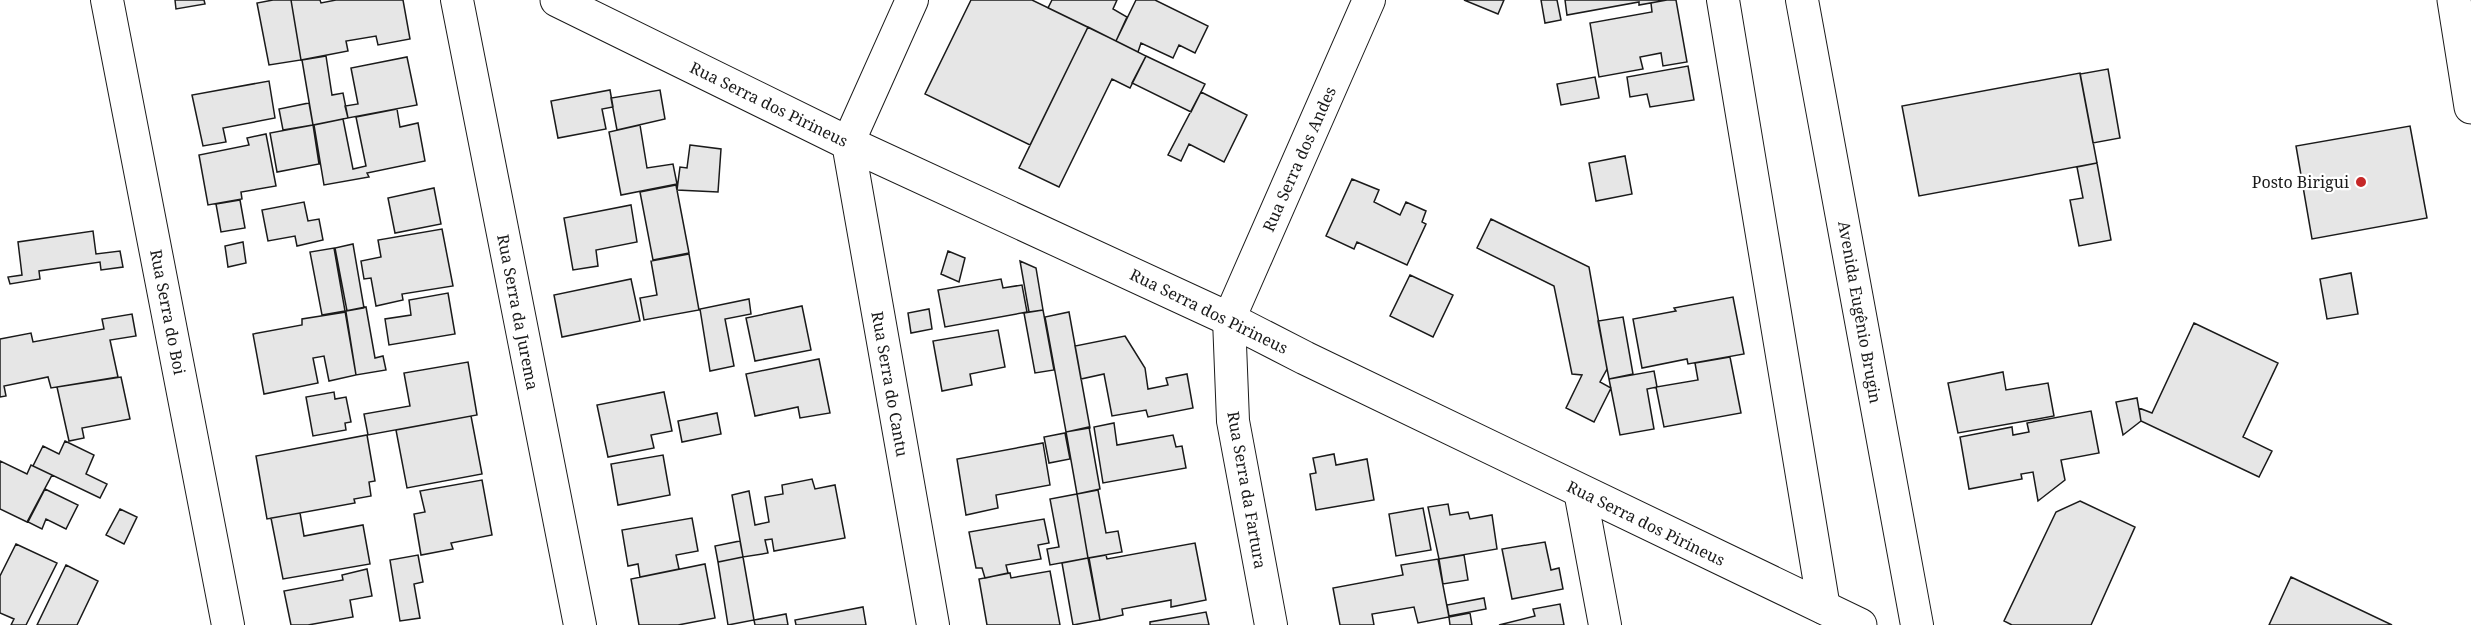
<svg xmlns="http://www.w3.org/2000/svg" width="2471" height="625" viewBox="0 0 2471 625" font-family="'Noto Serif',serif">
	<rect width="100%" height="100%" fill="#fff"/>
	<path fill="#e6e6e6" stroke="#1a1a1a" stroke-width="1.5" d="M175 0H204L205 4 176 9Z
		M273 0H291L301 60 269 65 257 3Z
		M291 0H320L321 3 336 0H403L410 39 378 45 376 36 346 41 348 51 301 60Z
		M971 0H1032L1088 27 1030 145 925 94Z
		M1052 0H1117L1113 9 1127 17 1116 41 1048 8Z
		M1136 0H1155L1208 26 1195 53 1179 45 1173 58 1141 43 1138 52 1116 41Z
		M1464 0H1504L1498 14Z
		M1541 0H1557L1561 20 1545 23Z
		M1565 0H1667L1639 5V2L1567 15Z
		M1666 0H1676L1687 62 1663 66 1661 53 1640 57 1643 69 1599 77 1590 23 1652 12 1651 3Z
		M1088 27 1146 56 1130 88 1112 79 1059 187 1019 168Z
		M326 56 332 95 343 93 348 118 313 125 302 60Z
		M1146 56 1205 84 1191 112 1132 83Z
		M407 57 417 105 348 118 345 106 358 104 351 68Z
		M1688 66 1694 100 1650 107 1647 94 1630 97 1627 77Z
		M2108 69 2120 138 2093 143 2080 74Z
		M2080 73 2097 163 1919 196 1902 106Z
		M1595 77 1599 98 1561 105 1557 84Z
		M269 81 275 118 223 128 226 142 203 146 192 95Z
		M610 90 613 107 602 109 606 129 558 138 551 101Z
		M660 90 665 119 617 130 611 98Z
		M1201 92 1247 115 1224 162 1189 144 1181 161 1168 155Z
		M309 103 313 125 283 130 279 109Z
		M397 109 400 127 418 123 425 161 367 173 369 177 324 185 314 125 343 119 353 169 366 166 356 117Z
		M313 125 319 164 277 172 270 133Z
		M640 125 647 168 673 164 677 184 621 195 609 132Z
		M2410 126 2427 218 2312 239 2296 146Z
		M266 134 276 186 241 192 242 199 208 205 199 155 249 145 247 138Z
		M690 145 721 149 718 192 677 190 680 167 687 168Z
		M1625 156 1632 194 1596 201 1589 163Z
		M2097 163 2111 240 2079 246 2070 200 2083 198 2077 167Z
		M1352 179 1379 190 1374 202 1400 215 1406 202 1426 211 1422 222 1426 224 1407 265 1357 242 1354 249 1326 236Z
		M676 185 689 253 653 260 640 192Z
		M434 188 441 224 395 233 388 198Z
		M240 200 245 228 221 232 216 204Z
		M304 202 308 221 319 219 323 240 297 246 295 236 268 241 262 210Z
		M631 205 637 242 596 250 598 266 573 270 564 218Z
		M1491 219 1589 267 1607 369 1600 382 1611 388 1594 422 1566 408 1582 375 1572 374 1554 286 1477 248Z
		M442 229 453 286 402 294 403 300 376 306 371 278 364 279 361 261 381 257 378 240Z
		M93 231 96 254 120 251 123 267 101 270 100 262 39 271 40 279 10 284 8 277 22 275 18 242Z
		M243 242 246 263 228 267 225 246Z
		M353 244 364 308 347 311 335 248Z
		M334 248 345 311 322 315 310 252Z
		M948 251 965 258 959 282 941 274Z
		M689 254 699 310 644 320 640 298 657 295 651 261Z
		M1020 261 1036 268 1043 310 1029 312Z
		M2351 273 2358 314 2327 319 2320 279Z
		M1410 275 1453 295 1433 337 1390 316Z
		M631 279 640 321 562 337 554 295Z
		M1001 279 1003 288 1022 285 1027 312 945 327 938 290Z
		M448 293 455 334 389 345 385 319 411 315 409 300Z
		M1733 297 1744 354 1688 364 1687 359 1642 368 1633 319 1676 311 1674 308Z
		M749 299 751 314 725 319 734 366 710 371 700 309Z
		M802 306 811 350 755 361 746 318Z
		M366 307 375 358 383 356 386 370 356 375 345 311Z
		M929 309 932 329 911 333 908 313Z
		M1043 310 1054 370 1035 373 1024 313Z
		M346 312 356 375 329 381 324 356 313 358 318 383 264 394 253 334 302 325V319Z
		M1069 312 1090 428 1066 432 1045 317Z
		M132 314 136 336 110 340 118 377 51 388 48 377 4 386 6 396 0 397V339L31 333 33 342 104 329 102 319Z
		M1623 317 1633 374 1609 379 1598 321Z
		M2194 323 2278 363 2243 437 2272 451 2259 477 2141 421 2139 408 2152 413Z
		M998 330 1005 367 970 374 972 385 942 391 933 341Z
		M1125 336 1145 368 1148 389 1168 385 1166 378 1187 374 1193 408 1148 417 1146 410 1112 416 1104 374 1081 379 1075 346Z
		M1730 357 1741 413 1664 427 1656 387 1698 380 1695 363Z
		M819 359 830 413 800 418 798 407 755 416 746 374Z
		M468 362 477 415 368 435 364 414 410 406 404 373Z
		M1654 371 1657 387 1647 389 1654 429 1620 435 1609 379Z
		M2003 372 2006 390 2048 383 2054 416 1958 433 1948 383Z
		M121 377 130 419 82 428 84 438 69 441 57 387Z
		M334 392 335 399 346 397 351 422 345 423 346 430 313 436 306 397Z
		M664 392 672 431 651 435 654 448 608 457 597 405Z
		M2137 398 2141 421 2123 435 2116 402Z
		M2091 411 2099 453 2061 460 2065 480 2038 501 2033 472 2021 474 2022 479 1969 489 1960 437 2012 427 2013 435 2029 432 2027 423Z
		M717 413 721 434 682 442 678 421Z
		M471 416 482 474 407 488 396 430Z
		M1114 423 1117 445 1173 435 1176 447 1182 446 1186 468 1103 483 1094 427Z
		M1089 427 1100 489 1077 494 1066 432Z
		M1065 433 1070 459 1049 463 1044 437Z
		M367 435 375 481 369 482 371 496 354 499 355 503 267 519 256 456Z
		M65 441 94 455 86 474 107 484 100 498 33 466 43 446 59 454Z
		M1043 443 1050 485 996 495 998 508 966 515 957 459Z
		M1334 454 1336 465 1367 459 1374 500 1316 510 1310 474 1316 473 1313 458Z
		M663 455 670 495 618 505 611 464Z
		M0 461 27 474 31 465 52 475 27 522 0 509Z
		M812 479 815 489 835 485 845 538 774 551 772 539 765 540 768 553 743 557 732 495 749 491 755 525 769 522 765 497 783 494 782 485Z
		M482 480 492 535 451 543 453 549 421 555 414 514 425 512 420 491Z
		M45 489 78 505 66 529 46 519 42 529 28 522Z
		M1098 490 1106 533 1118 531 1122 552 1088 558 1077 494Z
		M1077 494 1088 558 1050 565 1047 549 1059 547 1050 499Z
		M2080 501 2135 527 2091 625H2012L2004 621 2056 512Z
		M1448 504 1450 515 1468 512 1470 519 1492 515 1497 549 1439 559 1428 507Z
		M1423 508 1431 550 1396 556 1389 514Z
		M120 509 137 517 124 544 106 535Z
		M300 513 304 536 363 525 370 564 283 579 271 518Z
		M692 518 698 551 676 555 679 569 640 577 638 564 628 566 622 530Z
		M1044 519 1049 543 1038 545 1041 559 1006 565 1008 573 985 578 982 568H976L969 532Z
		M740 541 743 557 718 562 715 546Z
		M1545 542 1551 570 1559 568 1563 589 1512 599 1502 549Z
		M1195 543 1206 600 1171 607V600L1122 609 1123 615 1100 620 1089 558 1106 555 1107 559Z
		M16 544 57 563 26 625H11L14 619 0 613V576Z
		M418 555 423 582 414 584 420 618 400 621 390 560Z
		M1464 555 1468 580 1443 584 1439 559Z
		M743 557 754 620 728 625 718 562Z
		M1088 558 1100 620 1073 625 1062 563Z
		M1438 559 1449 617 1418 623 1414 607 1372 614 1374 625H1340L1333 588 1403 575 1401 565Z
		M705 564 715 618 678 625H639L631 579Z
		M66 565 98 581 77 625H37Z
		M367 569 372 596 350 600 353 617 308 625H291L284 591 343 580 342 575Z
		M1050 571 1060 625H987L979 579 1010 573 1011 578Z
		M2291 577 2392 625H2269Z
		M1484 598 1486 609 1449 616 1447 605Z
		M1560 604 1564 625H1499L1535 616 1533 609Z
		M863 607 866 625H796L795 620Z
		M1206 612 1209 625H1150V622Z
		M1470 613 1472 625H1450L1449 617Z
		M786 614 788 625H755L754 620Z"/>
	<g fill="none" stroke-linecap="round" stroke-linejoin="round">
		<defs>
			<path id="street" d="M107 0 228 625
				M457 0 580 625
				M912 0 848 143 933 625
				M1723 0 1824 608
				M1802 0 1917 625
				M1580 491 1605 625
				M1271 625 1233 421 1229 319 1369 0"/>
			<path id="secondary" d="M557 0 848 143 1229 319 1305 358 1860 625"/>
			<path id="highway" d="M2454 0 2471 107"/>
		</defs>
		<use href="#street" stroke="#1a1a1a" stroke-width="34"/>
		<use href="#secondary" stroke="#1a1a1a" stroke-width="35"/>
		<use href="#highway" stroke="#1a1a1a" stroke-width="35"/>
		<use href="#street" stroke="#fff" stroke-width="32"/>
		<use href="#secondary" stroke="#fff" stroke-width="33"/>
		<use href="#highway" stroke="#fff" stroke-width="33"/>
	</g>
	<circle fill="#c62828" stroke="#fff" stroke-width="2" cx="2361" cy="182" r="6"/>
	<g text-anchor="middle" stroke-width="4.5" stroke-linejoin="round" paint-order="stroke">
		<g font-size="16" fill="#1a1a1a" stroke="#fff">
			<text transform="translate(769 104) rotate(26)" y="6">Rua Serra dos Pirineus</text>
			<text transform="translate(1299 159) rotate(-66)" y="6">Rua Serra dos Andes</text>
			<text transform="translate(1209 311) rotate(26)" y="6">Rua Serra dos Pirineus</text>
			<text transform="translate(168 312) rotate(79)" y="6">Rua Serra do Boi</text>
			<text transform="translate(518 312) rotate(79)" y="6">Rua Serra da Jurema</text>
			<text transform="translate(1860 312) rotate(80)" y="6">Avenida Eugênio Brugin</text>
			<text transform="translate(890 384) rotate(80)" y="6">Rua Serra do Cantu</text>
			<text transform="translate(1247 490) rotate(80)" y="6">Rua Serra da Fartura</text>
			<text transform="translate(1646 523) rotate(26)" y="6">Rua Serra dos Pirineus</text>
		</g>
		<g font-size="16" fill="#1a1a1a" stroke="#fff" text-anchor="end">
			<text x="2349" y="188">Posto Birigui</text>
		</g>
	</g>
</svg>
